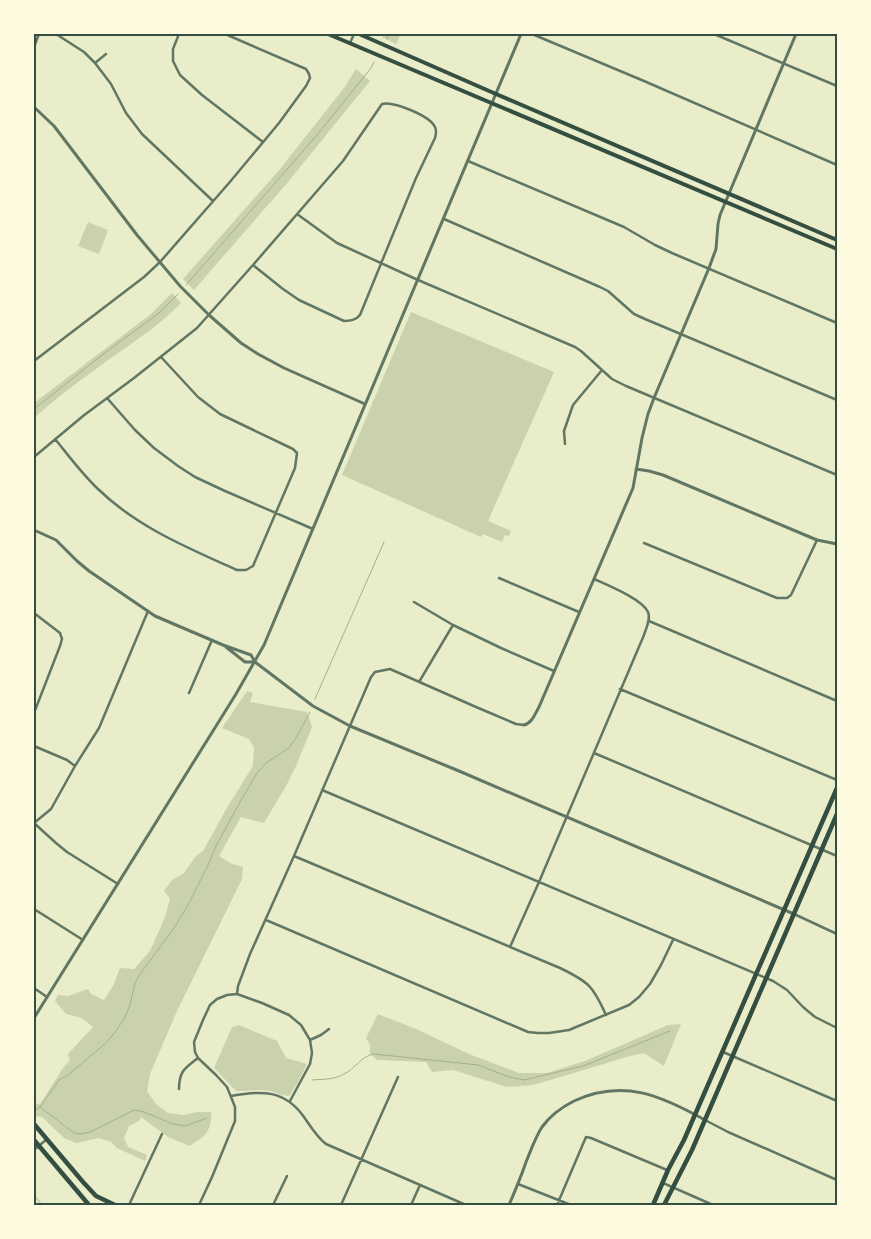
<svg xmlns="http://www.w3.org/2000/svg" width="871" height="1239" viewBox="0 0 871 1239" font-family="Cabin,sans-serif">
	<rect width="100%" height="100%" fill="#e9edc9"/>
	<path fill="#cad2ad" d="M384 34H401L396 44 382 37Z
		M356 69 370 81 288 182 194 290 183 279 280 169 344 88Z
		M88 222 108 230 99 254 78 246Z
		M172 293 181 303C155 330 122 349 92 372 72 386 52 402 34 418V403L151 314Z
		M411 312 554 372 488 521 511 531 509 536 505 535 502 542 483 534 481 537 342 475Z
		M247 691 253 693 250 702 307 712 312 727 296 766 286 786 264 823 241 817 219 856 232 864 243 867 242 879 177 1011 150 1074 147 1091 156 1104 168 1113 184 1115 197 1112H211C212 1120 210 1130 204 1136 200 1140 194 1142 190 1146L168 1137 141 1117 139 1121 129 1126 124 1138 128 1147 147 1155 145 1161 117 1148 111 1142 99 1138 76 1143 64 1138 42 1117 34 1116V1105L41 1103 63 1068 70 1060 68 1054 93 1027 82 1018 66 1014 55 1001 58 995 68 996 88 989 91 994 104 1000 113 986 120 968 134 969 150 951 165 917 170 899 164 891 172 880 183 874 197 855 203 851 228 806 253 766 254 747 249 739 222 728Z
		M378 1014 416 1029 469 1054 519 1073H547L585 1061 668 1025 681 1024 664 1066 644 1053 626 1057 584 1070 533 1085 507 1087 453 1070 432 1072 426 1062 377 1060 370 1054V1045L366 1038Z
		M239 1025 277 1041 286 1058 307 1064 297 1084 289 1096C283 1096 276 1092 269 1091 258 1089 247 1091 236 1091L214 1068 232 1027Z"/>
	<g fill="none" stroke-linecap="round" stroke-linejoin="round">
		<path stroke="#a3b18a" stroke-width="1" d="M387 39 389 34
			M186 285 317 135 371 68 374 62
			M34 409 106 352 159 313 178 294
			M315 699 384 542
			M312 1080C323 1079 334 1080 344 1074 355 1069 361 1056 374 1054L478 1065 509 1077 524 1080 583 1066 670 1031
			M40 1107 74 1133 81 1134 90 1132 134 1110 144 1112 173 1124 185 1126 207 1118
			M34 1111 40 1107 59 1080 68 1075 106 1043 116 1031 125 1017 130 1005 135 983 140 974 172 931 187 907 209 863 216 846 240 802 257 773 266 763 289 748 299 733 310 712
			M34 1195 42 1205"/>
		<path stroke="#617663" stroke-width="2.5" d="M56 34 84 52 95 63 111 84 126 113 142 134 213 201
			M179 34 173 49V61L180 75 202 95 263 142
			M532 34 644 81 837 165
			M714 34 837 86
			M350 43 354 34
			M34 47 39 34
			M95 63 106 54
			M468 161 624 227 655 245 672 253 837 323
			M297 214 337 243 418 280 575 347 581 351 612 379 626 386 837 475
			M444 219 600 287 608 291 634 314 645 319 837 400
			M34 361 144 277 160 262 229 183 279 123 306 86 310 78 309 74 306 69 225 34
			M107 398 135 430 154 448 178 466 195 477 225 491 313 529
			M55 439C69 456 82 474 98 489 137 527 188 548 237 570H246L253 566 295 468 297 453 293 449 220 414 198 397 161 357
			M565 444 564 431 573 405 602 370
			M34 457 83 416 134 378 197 328 253 265 343 161 382 104C394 101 430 116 435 127 437 131 436 134 435 138L416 178 360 315C356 320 350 321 344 321L299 300 283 289 253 265
			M644 543 777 598H787L791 595 817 540
			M499 578 579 612
			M414 602 453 625 501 648 554 671
			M34 613 60 633 62 639 60 646 34 713
			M649 621 837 701
			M419 682 453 625
			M620 689 837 780
			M189 693 212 640
			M34 746 67 760 75 766
			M594 753 837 856
			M322 790 773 981 787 990 803 1007 815 1017 837 1028
			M34 823 51 809 75 766 99 728 148 611
			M34 823 56 843 67 852 118 884
			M294 856 560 968C589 982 593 986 606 1015
			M34 909 83 940
			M794 914 837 934
			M266 920 528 1032 538 1033H549L569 1030 629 1005 639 997 650 984 661 965 673 940
			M510 947 539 882 644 635C646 628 651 619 648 612 642 599 607 585 594 579
			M34 988 47 997
			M237 994 238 986 250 954 294 856 371 677 375 672 390 669 476 707 516 724 524 725
			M310 1040 321 1035 329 1029
			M723 1052 837 1101
			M179 1089C179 1071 185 1068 198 1058
			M231 1096C262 1090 285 1090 304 1117 311 1127 317 1137 326 1144L466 1205
			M705 1120 728 1132 837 1180
			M34 1150 47 1139
			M663 1183 713 1205
			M518 1184 571 1205
			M129 1205 162 1134
			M199 1205 212 1177 235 1121V1107L227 1087 216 1075 198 1058 195 1052 194 1042 203 1020 210 1005 217 999 227 995 237 994 262 1003 289 1015 301 1025 310 1040 312 1053 310 1064 290 1101
			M273 1205 287 1176
			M341 1205 398 1077
			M411 1205 420 1185
			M557 1205 586 1137 591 1138 667 1170"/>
		<path stroke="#617663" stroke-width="3" d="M34 107 54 126 137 235 180 286 209 315 241 343 258 354 284 368 365 404
			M636 469 649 471 663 475 817 540 837 544
			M34 530 56 540 77 561 89 571 155 616 223 645 251 655 255 662 313 706 350 726 459 771 794 914
			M226 647 245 662H255
			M524 725C532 723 535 714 539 707L633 488 642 438 648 414 654 398 709 268 716 249 718 224 720 215 796 34
			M34 1018 236 694 264 645 521 34
			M509 1205C515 1191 521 1177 526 1162 531 1150 535 1138 542 1127 550 1116 562 1107 574 1101 623 1078 662 1096 705 1120"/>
		<path stroke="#344e41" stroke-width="4" d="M328 34 837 249
			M359 34 496 94 837 240"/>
		<path stroke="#344e41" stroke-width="4.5" d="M34 1124 83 1182 96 1196 115 1205
			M34 1140 89 1205
			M653 1205 668 1170 684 1140 837 788
			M664 1205 692 1150 837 814"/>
	</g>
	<rect width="871" height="1239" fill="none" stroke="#fefae0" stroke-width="70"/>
	<rect x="35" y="35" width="801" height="1169" fill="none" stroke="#344e41" stroke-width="2"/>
</svg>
